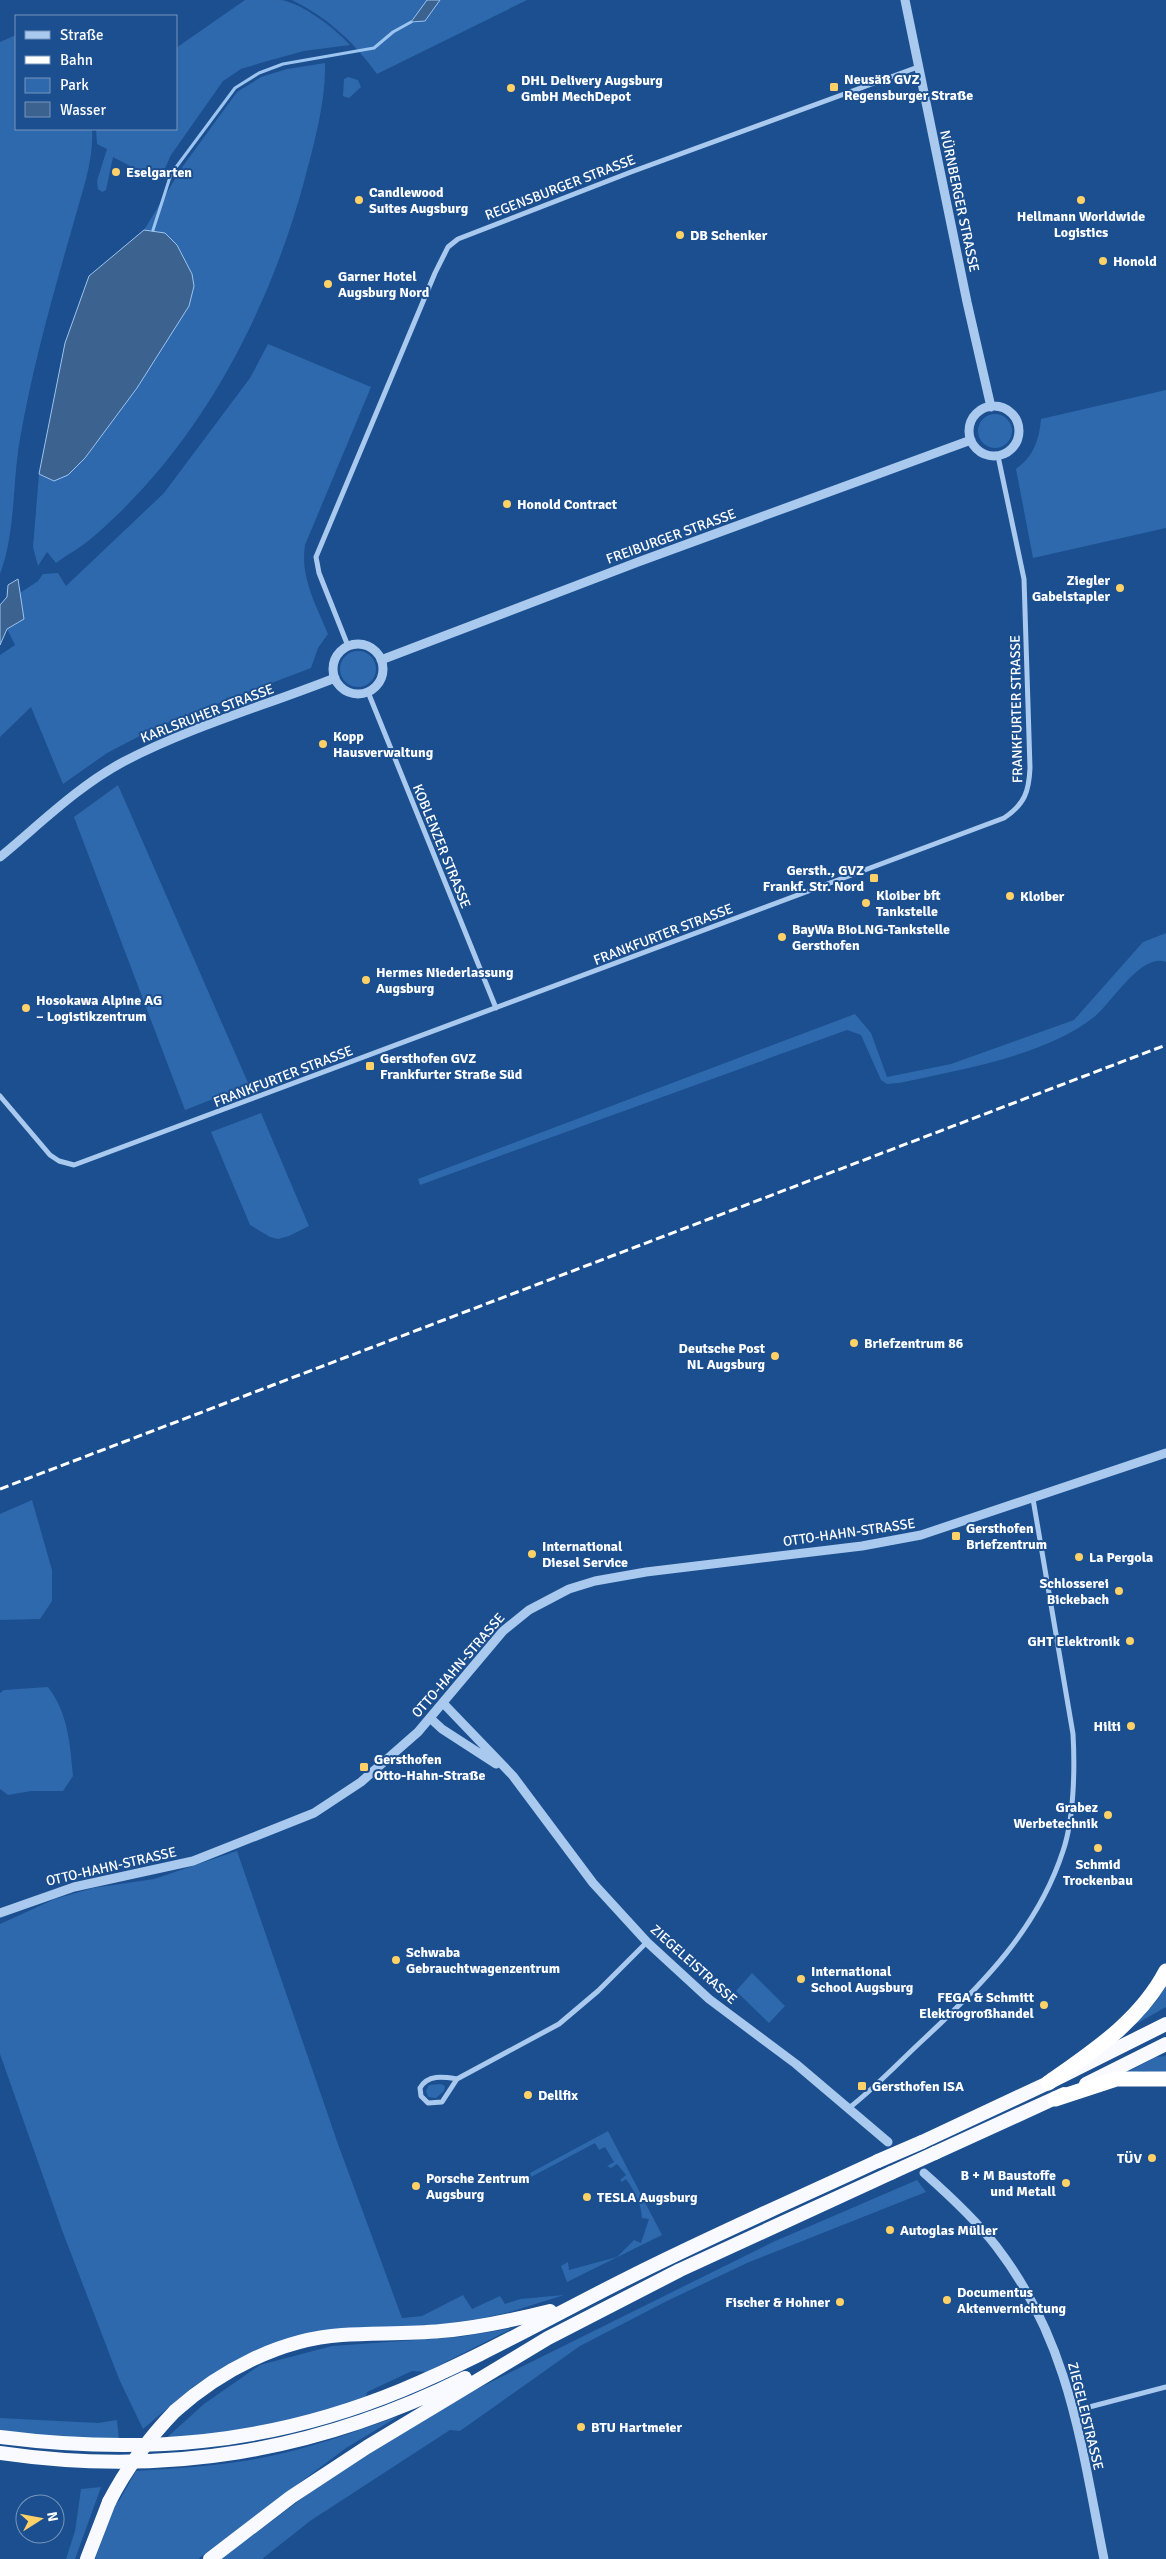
<svg xmlns="http://www.w3.org/2000/svg" width="1166" height="2559" viewBox="0 0 1166 2559" font-family="Signika,sans-serif">
	<rect width="100%" height="100%" fill="#1b4f8f"/>
	<path fill="#2e69ad" d="M245 0C257 0 269 0 281 0 302 3 336 29 350 45L304 51 264 62 241 69 223 81 171 155 162 175H147L113 157 106 190 102 192 98 189 97 181 107 149 97 144 96 129H176V48Z
		M292 0H427L412 22 425 21 440 0H527L377 74C353 41 328 18 292 0Z
		M16 35V129H92C94 159 83 189 75 218 54 291 33 364 20 439 12 484 16 531 0 574V42Z
		M325 63C326 102 314 144 304 182 267 316 200 445 93 537 82 547 68 554 56 563L47 552 38 566 33 547 39 474 54 481 85 458 137 388 189 306 192 274 177 245 165 233 144 230 183 166 237 92 261 77 287 69Z
		M348 77 358 80 361 87 349 98 343 96 344 79Z
		M268 344 371 387 305 545C300 578 316 604 328 634L318 648 311 668 157 727 107 753 63 784 31 707 0 737V655L15 645 7 629 24 619 20 593 38 581 43 574 58 573 66 586 164 493 250 378Z
		M1166 390V528L1033 558 1016 469C1034 456 1039 440 1041 419Z
		M978 431a17 17 0 1 1 34 0a17 17 0 1 1-34 0Z
		M340 669a18 18 0 1 1 36 0a18 18 0 1 1-36 0Z
		M118 785 249 1085 185 1110 74 817Z
		M1166 933V962C1141 952 1111 1004 1094 1017 1045 1056 959 1070 899 1083L887 1084 881 1080 861 1035 847 1030 420 1185 418 1179 855 1014 871 1033 887 1077 951 1064 1074 1020 1143 942Z
		M261 1113 309 1226 289 1236 278 1239 270 1237 250 1225 211 1132Z
		M32 1500 52 1570V1601L40 1619 0 1620V1514Z
		M48 1687C68 1713 70 1743 73 1776L63 1791H31L8 1795 0 1789V1693L4 1690Z
		M237 1851 338 2144 402 2318 422 2316 463 2295 472 2309 500 2296 505 2304 520 2299 564 2295 510 2312 478 2319 261 2349 228 2364 194 2386 143 2429 119 2379 62 2230 0 2054V1924L55 1899 93 1888 154 1879Z
		M752 1973 785 2006 769 2023 736 1991Z
		M1166 1985V2007L1136 2024 1158 1999Z
		M1166 2056V2073L1143 2071 1124 2074 1156 2057Z
		M441 2084 445 2086 444 2091 436 2098 428 2097 426 2091 429 2085Z
		M608 2131 662 2235 567 2282 561 2266 568 2262 569 2270 617 2257 634 2240 641 2243 649 2219 642 2218C641 2203 635 2192 626 2179L622 2182 620 2180 626 2175 617 2164 611 2168 607 2166 614 2162 605 2147 599 2150 595 2143 531 2177 530 2173Z
		M917 2180 926 2192 747 2263 667 2301 580 2346 460 2431 450 2430 310 2521 262 2559H221L324 2482 381 2444 475 2390 773 2242Z
		M513 2328 426 2372 412 2371 367 2392 365 2399 294 2421 163 2441 204 2404 260 2365 332 2346 459 2337Z
		M399 2416 346 2448 198 2559H95L116 2502 119 2501 136 2471C178 2468 219 2466 261 2458 308 2449 354 2432 399 2416Z
		M0 2418 98 2423 117 2420 119 2440 15 2434 0 2431Z
		M101 2487 75 2559H66L75 2531 81 2489Z"/>
	<path fill="#3c6290" stroke="#9cc4f0" d="M427 0H440L425 21 411 22Z
		M144 230 165 233 177 245 192 274 194 286 189 306 137 388 85 458 68 475 54 481 39 474 65 343 89 276Z
		M18 579 24 619 7 629 0 645V605L7 597 8 585Z"/>
	<g fill="none" stroke-linecap="round" stroke-linejoin="round">
		<path stroke="#9cc4f0" stroke-width="3" d="M153 230 171 174 235 88 259 73 283 64 374 48 393 32 411 22"/>
		<path stroke="#a9c9ee" stroke-width="5" d="M348 646 319 573 316 557 435 273 448 247 458 239 631 172 918 67
			M368 692 496 1008
			M0 1096 50 1155 59 1161 74 1165 1004 818C1025 804 1029 791 1030 768L1024 579 998 456
			M457 2079C444 2077 428 2074 420 2088L421 2096 428 2103 442 2102 457 2079 559 2024 598 1991 647 1942
			M849 2108C876 2087 900 2061 925 2038 983 1984 1038 1928 1063 1851 1074 1819 1075 1768 1073 1734L1033 1499
			M1074 2411 1166 2387"/>
		<path stroke="#a9c9ee" stroke-width="9" d="M905 0 967 302 991 407
			M969 431a25 25 0 1 1 50 0a25 25 0 1 1-50 0Z
			M333 669a25 25 0 1 1 50 0a25 25 0 1 1-50 0Z
			M381 660 638 562 971 440
			M0 857C39 825 78 786 123 762 190 727 264 706 335 678
			M443 1703 513 1776 593 1883 647 1942 709 1999 796 2064 888 2142
			M430 1718 442 1729 496 1764
			M0 1913 74 1887 193 1861 314 1813 361 1782 418 1732 503 1631 529 1610 569 1589 595 1581 646 1572 862 1546 921 1535 1166 1453
			M924 2173C950 2196 975 2219 996 2246 1070 2342 1081 2445 1104 2559"/>
		<path stroke="#f8faff" stroke-width="14" d="M1086 2084 1166 2044
			M922 2142 1048 2083 1166 2024
			M935 2153 1064 2094
			M175 2411C220 2371 280 2339 342 2335 375 2333 408 2334 441 2331 478 2328 514 2320 550 2311
			M0 2437C142 2455 269 2445 402 2390 479 2358 552 2316 626 2279 709 2237 794 2200 878 2161
			M0 2453C165 2477 316 2452 465 2378
			M87 2559 109 2502
			M210 2559 291 2497 367 2447 548 2338 680 2270 891 2173"/>
		<path stroke="#fff" stroke-width="15" d="M1048 2083C1092 2052 1140 2021 1166 1971
			M1055 2099 1116 2079H1166"/>
		<path stroke="#fff" stroke-width="3" stroke-dasharray="9 4" stroke-linecap="butt" d="M0 1489 1166 1045"/>
		<path stroke="#f8faff" stroke-width="14" d="M878 2161 922 2142
			M891 2173 935 2153
			M109 2502C127 2467 148 2439 175 2411"/>
	</g>
	<g fill="#ffd166" stroke="#1b4f8f" stroke-width="2">
		<rect x="829" y="82" width="10" height="10" rx="2.5"/>
		<circle cx="511" cy="88" r="5"/>
		<circle cx="116" cy="172" r="5"/>
		<circle cx="359" cy="200" r="5"/>
		<circle cx="1081" cy="200" r="5"/>
		<circle cx="680" cy="235" r="5"/>
		<circle cx="1103" cy="261" r="5"/>
		<circle cx="328" cy="284" r="5"/>
		<circle cx="507" cy="504" r="5"/>
		<circle cx="1120" cy="588" r="5"/>
		<circle cx="323" cy="744" r="5"/>
		<rect x="869" y="873" width="10" height="10" rx="2.5"/>
		<circle cx="1010" cy="896" r="5"/>
		<circle cx="866" cy="903" r="5"/>
		<circle cx="782" cy="937" r="5"/>
		<circle cx="366" cy="980" r="5"/>
		<circle cx="26" cy="1008" r="5"/>
		<rect x="365" y="1061" width="10" height="10" rx="2.5"/>
		<circle cx="854" cy="1343" r="5"/>
		<circle cx="775" cy="1356" r="5"/>
		<rect x="951" y="1531" width="10" height="10" rx="2.5"/>
		<circle cx="532" cy="1554" r="5"/>
		<circle cx="1079" cy="1557" r="5"/>
		<circle cx="1119" cy="1591" r="5"/>
		<circle cx="1130" cy="1641" r="5"/>
		<circle cx="1131" cy="1726" r="5"/>
		<rect x="359" y="1762" width="10" height="10" rx="2.5"/>
		<circle cx="1108" cy="1815" r="5"/>
		<circle cx="1098" cy="1848" r="5"/>
		<circle cx="396" cy="1960" r="5"/>
		<circle cx="801" cy="1979" r="5"/>
		<circle cx="1044" cy="2005" r="5"/>
		<rect x="857" y="2081" width="10" height="10" rx="2.5"/>
		<circle cx="528" cy="2095" r="5"/>
		<circle cx="1152" cy="2158" r="5"/>
		<circle cx="1066" cy="2183" r="5"/>
		<circle cx="416" cy="2186" r="5"/>
		<circle cx="587" cy="2197" r="5"/>
		<circle cx="890" cy="2230" r="5"/>
		<circle cx="947" cy="2300" r="5"/>
		<circle cx="840" cy="2302" r="5"/>
		<circle cx="581" cy="2427" r="5"/>
	</g>
	<g text-anchor="middle" stroke-width="4" stroke-linejoin="round" paint-order="stroke">
		<g font-size="14" font-weight="bold" fill="#fff" stroke="#1b4f8f" text-anchor="start">
			<text x="844" y="84">Neusäß GVZ<tspan x="844" dy="16">Regensburger Straße</tspan></text>
			<text x="521" y="85">DHL Delivery Augsburg<tspan x="521" dy="16">GmbH MechDepot</tspan></text>
			<text x="126" y="177">Eselgarten</text>
			<text x="369" y="197">Candlewood<tspan x="369" dy="16">Suites Augsburg</tspan></text>
			<text x="1081" y="221" text-anchor="middle">Hellmann Worldwide<tspan x="1081" dy="16">Logistics</tspan></text>
			<text x="690" y="240">DB Schenker</text>
			<text x="1113" y="266">Honold</text>
			<text x="338" y="281">Garner Hotel<tspan x="338" dy="16">Augsburg Nord</tspan></text>
			<text x="517" y="509">Honold Contract</text>
			<text x="1110" y="585" text-anchor="end">Ziegler<tspan x="1110" dy="16">Gabelstapler</tspan></text>
			<text x="333" y="741">Kopp<tspan x="333" dy="16">Hausverwaltung</tspan></text>
			<text x="864" y="875" text-anchor="end">Gersth., GVZ<tspan x="864" dy="16">Frankf. Str. Nord</tspan></text>
			<text x="876" y="900">Kloiber bft<tspan x="876" dy="16">Tankstelle</tspan></text>
			<text x="1020" y="901">Kloiber</text>
			<text x="792" y="934">BayWa BioLNG-Tankstelle<tspan x="792" dy="16">Gersthofen</tspan></text>
			<text x="376" y="977">Hermes Niederlassung<tspan x="376" dy="16">Augsburg</tspan></text>
			<text x="36" y="1005">Hosokawa Alpine AG<tspan x="36" dy="16">– Logistikzentrum</tspan></text>
			<text x="380" y="1063">Gersthofen GVZ<tspan x="380" dy="16">Frankfurter Straße Süd</tspan></text>
			<text x="864" y="1348">Briefzentrum 86</text>
			<text x="765" y="1353" text-anchor="end">Deutsche Post<tspan x="765" dy="16">NL Augsburg</tspan></text>
			<text x="966" y="1533">Gersthofen<tspan x="966" dy="16">Briefzentrum</tspan></text>
			<text x="542" y="1551">International<tspan x="542" dy="16">Diesel Service</tspan></text>
			<text x="1089" y="1562">La Pergola</text>
			<text x="1109" y="1588" text-anchor="end">Schlosserei<tspan x="1109" dy="16">Bickebach</tspan></text>
			<text x="1120" y="1646" text-anchor="end">GHT Elektronik</text>
			<text x="1121" y="1731" text-anchor="end">Hilti</text>
			<text x="374" y="1764">Gersthofen<tspan x="374" dy="16">Otto-Hahn-Straße</tspan></text>
			<text x="1098" y="1812" text-anchor="end">Grabez<tspan x="1098" dy="16">Werbetechnik</tspan></text>
			<text x="1098" y="1869" text-anchor="middle">Schmid<tspan x="1098" dy="16">Trockenbau</tspan></text>
			<text x="406" y="1957">Schwaba<tspan x="406" dy="16">Gebrauchtwagenzentrum</tspan></text>
			<text x="811" y="1976">International<tspan x="811" dy="16">School Augsburg</tspan></text>
			<text x="1034" y="2002" text-anchor="end">FEGA &amp; Schmitt<tspan x="1034" dy="16">Elektrogroßhandel</tspan></text>
			<text x="872" y="2091">Gersthofen ISA</text>
			<text x="538" y="2100">Dellfix</text>
			<text x="1142" y="2163" text-anchor="end">TÜV</text>
			<text x="1056" y="2180" text-anchor="end">B + M Baustoffe<tspan x="1056" dy="16">und Metall</tspan></text>
			<text x="426" y="2183">Porsche Zentrum<tspan x="426" dy="16">Augsburg</tspan></text>
			<text x="597" y="2202">TESLA Augsburg</text>
			<text x="900" y="2235">Autoglas Müller</text>
			<text x="957" y="2297">Documentus<tspan x="957" dy="16">Aktenvernichtung</tspan></text>
			<text x="830" y="2307" text-anchor="end">Fischer &amp; Hohner</text>
			<text x="591" y="2432">BTU Hartmeier</text>
		</g>
		<g font-size="14" fill="#fff" stroke="#1b4f8f">
			<text transform="translate(560 187) rotate(-21)" y="5">REGENSBURGER STRASSE</text>
			<text transform="translate(960 201) rotate(78)" y="5">NÜRNBERGER STRASSE</text>
			<text transform="translate(671 536) rotate(-20)" y="5">FREIBURGER STRASSE</text>
			<text transform="translate(1016 709) rotate(-91)" y="5">FRANKFURTER STRASSE</text>
			<text transform="translate(207 713) rotate(-21)" y="5">KARLSRUHER STRASSE</text>
			<text transform="translate(442 846) rotate(68)" y="5">KOBLENZER STRASSE</text>
			<text transform="translate(663 934) rotate(-21)" y="5">FRANKFURTER STRASSE</text>
			<text transform="translate(283 1076) rotate(-21)" y="5">FRANKFURTER STRASSE</text>
			<text transform="translate(849 1532) rotate(-8)" y="5">OTTO-HAHN-STRASSE</text>
			<text transform="translate(458 1665) rotate(-49)" y="5">OTTO-HAHN-STRASSE</text>
			<text transform="translate(111 1866) rotate(-13)" y="5">OTTO-HAHN-STRASSE</text>
			<text transform="translate(694 1964) rotate(42)" y="5">ZIEGELEISTRASSE</text>
			<text transform="translate(1086 2416) rotate(76)" y="5">ZIEGELEISTRASSE</text>
		</g>
	</g>
	<rect x="15" y="15" width="162" height="115" fill="#1b4f8f" stroke="#7695bc"/>
	<rect x="25" y="31" width="25" height="8" fill="#a9c9ee" stroke="#7695bc"/>
	<text x="60" y="40" font-size="15" fill="#ffffff">Straße</text>
	<rect x="25" y="56" width="25" height="8" fill="#ffffff" stroke="#7695bc"/>
	<text x="60" y="65" font-size="15" fill="#ffffff">Bahn</text>
	<rect x="25" y="78" width="25" height="15" fill="#2e69ad" stroke="#7695bc"/>
	<text x="60" y="90" font-size="15" fill="#ffffff">Park</text>
	<rect x="25" y="102" width="25" height="15" fill="#3c6290" stroke="#7695bc"/>
	<text x="60" y="115" font-size="15" fill="#ffffff">Wasser</text>
	<g transform="translate(40 2519) rotate(79)"><circle r="24" fill="#1b4f8f" stroke="#7695bc"/>
	<path d="M0-4L9 19L0 12L-9 19Z" fill="#ffd166"/>
	<text y="-8" font-size="14" font-weight="bold" text-anchor="middle" fill="#ffffff">N</text>
	</g>
</svg>
